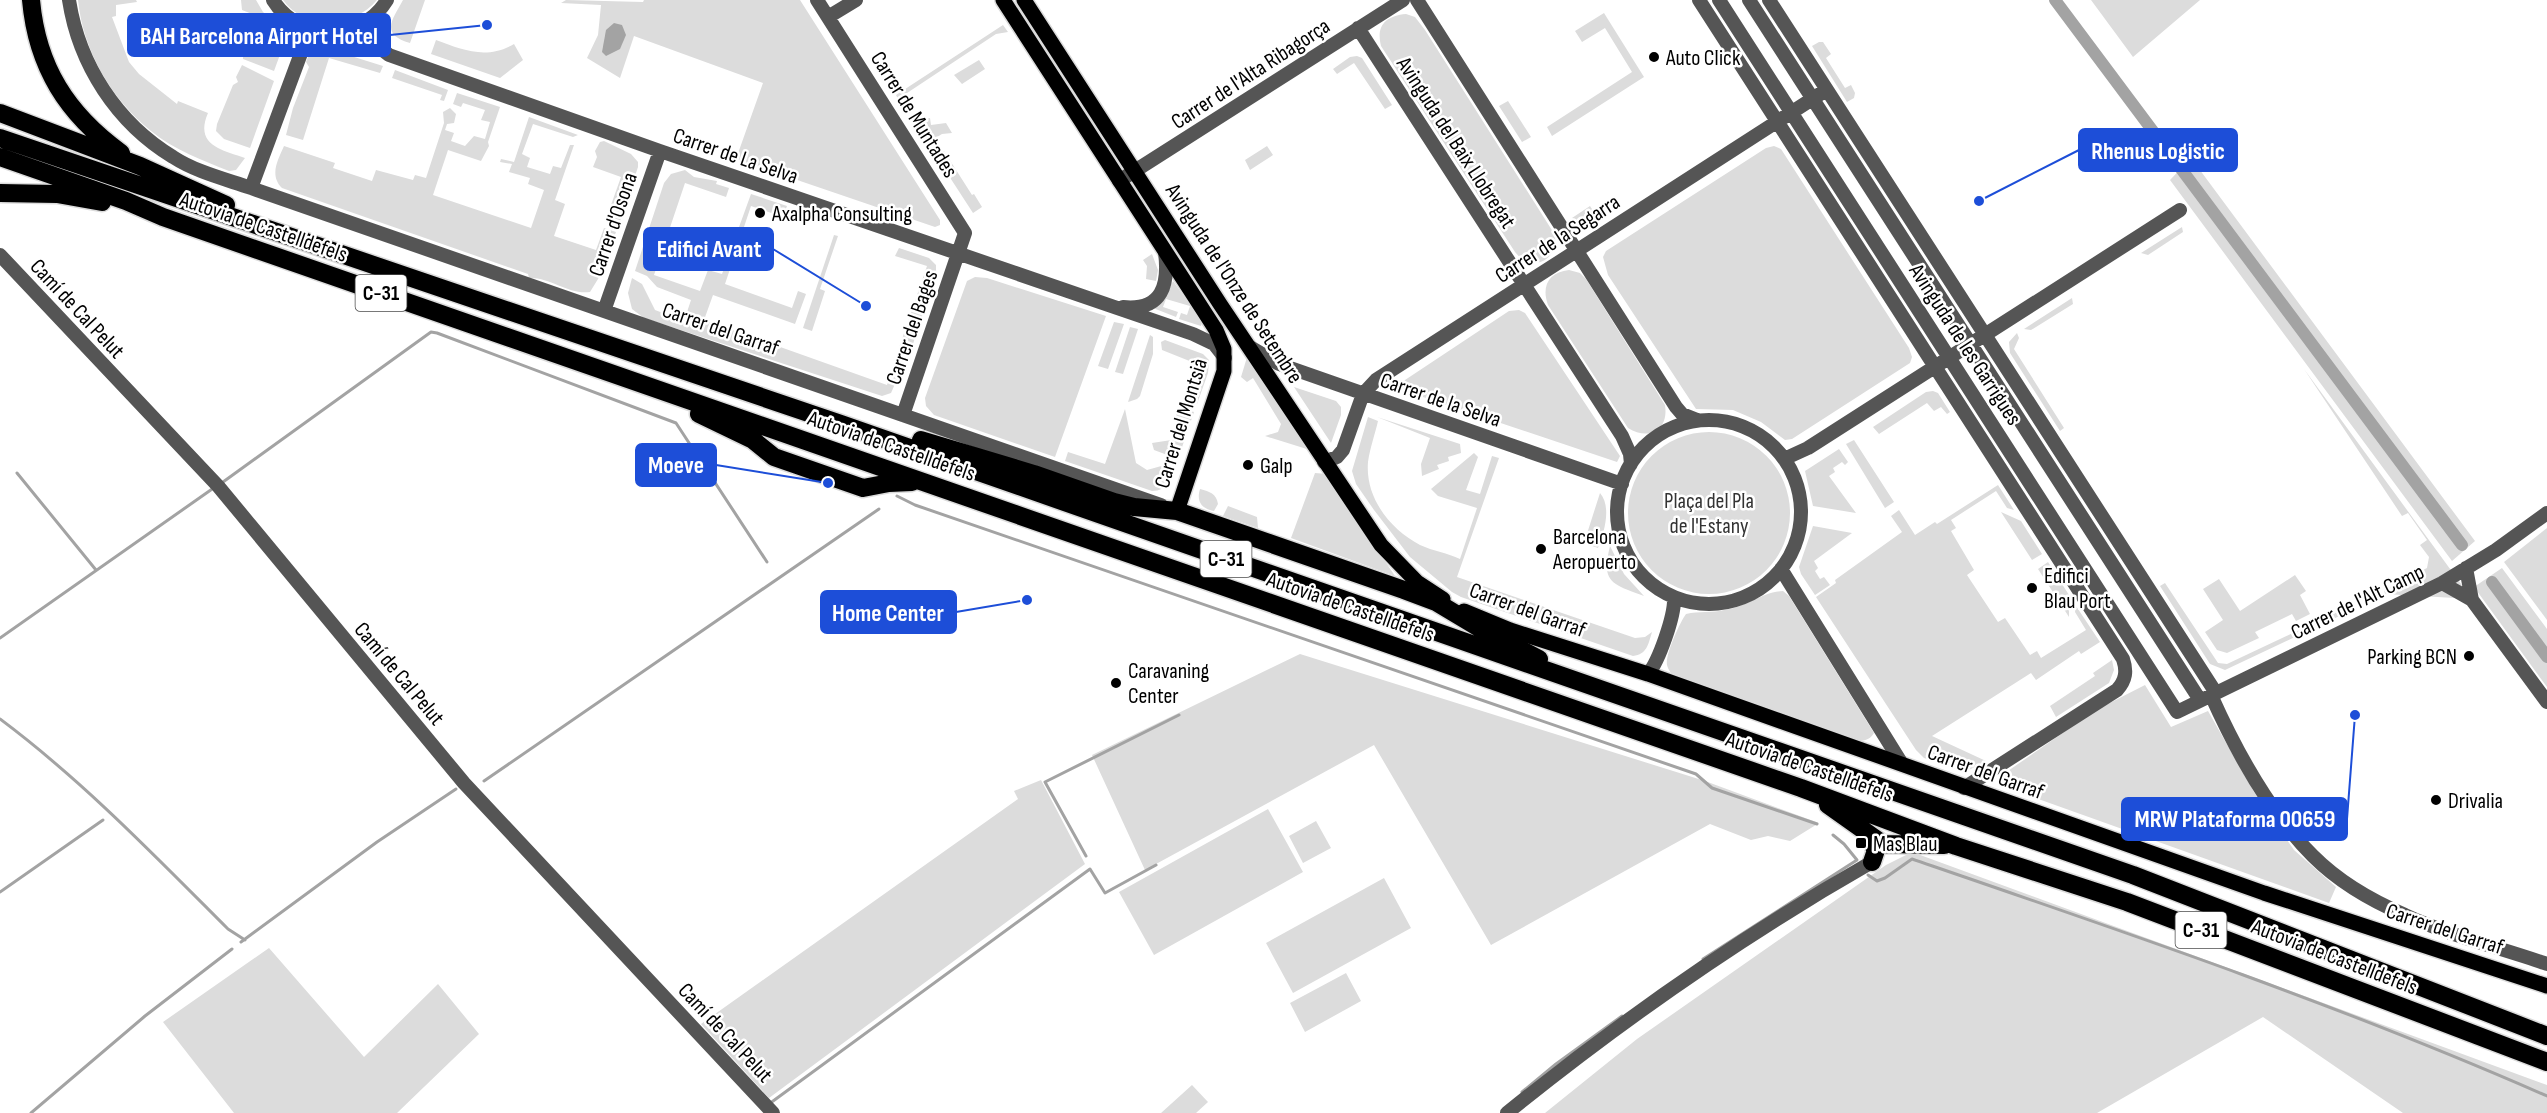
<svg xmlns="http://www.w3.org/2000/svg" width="2547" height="1113" viewBox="0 0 2547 1113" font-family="'Sofia Sans Condensed',sans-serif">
	<rect width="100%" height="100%" fill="#fff"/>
	<path fill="#dcdcdc" d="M78 0H136L137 2 116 5V16L112 17 129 62 139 74 177 104 178 101 208 113C194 145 222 150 245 158L236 170 229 171C202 160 174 150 151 131 111 99 83 50 78 0Z
		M241 0H256L263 12 284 31 285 41 274 71 243 59V55L237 51 252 14 242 10Z
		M283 0H377C354 28 305 31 283 0Z
		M403 0H425L410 43C379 34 393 19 403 0Z
		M566 0 643 2 644 0H800L940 220V225L935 227 736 159 763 83 634 36 620 78 587 58 598 35 601 5 561 3Z
		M2091 0H2200L2133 57Z
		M1604 13 1644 77 1552 136 1547 127 1632 72 1605 28 1582 42 1575 31Z
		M1406 14 1415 17 1425 30 1555 235C1559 261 1531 273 1515 252L1381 46C1376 26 1385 16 1406 14Z
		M1003 25 1008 32 996 34 898 99 896 95Z
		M436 40C463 50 486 60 514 44L523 60 500 78 431 54Z
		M1819 42H1823L1831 54 1826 58 1845 88 1851 85 1855 93 1854 98 1847 102 1812 46Z
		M319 46 383 66 380 73 329 58 303 140 286 135 293 108 309 67 306 62C309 54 312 49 319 46Z
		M1357 56 1362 58 1392 105 1385 109 1354 63 1337 74 1333 69 1350 57Z
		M979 60 985 69 962 84 954 75Z
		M242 65 274 81 250 148 224 139 216 131 217 124 233 85 238 82 236 77Z
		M395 70 448 90 444 101 440 100 442 95 392 78Z
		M457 93 500 107 488 142 489 146 481 161 448 150 433 195 531 228 544 190 528 184 530 178 509 172 512 164 500 162 501 159 514 162 529 117 578 135 573 137 533 124 522 154 530 158 527 167 550 174 553 166 561 168 570 145H574L555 200 565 204 554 236 596 250 604 228 616 232 605 261 606 266 590 292C569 295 550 277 529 278L528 274 282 188C269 175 278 160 284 146L335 163 333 168 372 181 376 170 413 180 415 175 426 178 444 123 443 112 450 108 456 114 454 123 447 124 445 130 454 133 451 141 465 146 474 136 485 139 490 122 481 120 485 110 463 103 461 107 453 104Z
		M1508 101 1531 137 1522 142 1499 106Z
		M930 118 931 125 946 123 952 133 942 134 927 143 913 121Z
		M604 141 631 154 638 162V167L619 224 606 219 621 177 593 167 597 157 595 151 600 142Z
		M1267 146 1273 155 1250 170 1245 160Z
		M1774 146 1781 149 1909 348 1912 357 1910 363 1792 439 1785 440 1761 422 1733 410 1696 409 1608 275 1603 257 1606 251 1766 148Z
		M944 151 972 195 974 194 982 207 973 213 936 156Z
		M2191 158 2475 541 2452 561 2170 180Z
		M685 170 694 177 717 181 716 184 729 188 726 197 685 183 654 275 700 291 708 270 722 274 751 194 787 206 783 217 751 206 725 284 792 308 798 291 806 294 795 324 713 295 704 320 887 385 896 358 905 361 891 393 882 396 644 318 632 309 628 293 632 278 642 284 655 310 684 321 691 300 657 287 647 276 635 271 664 183 671 174Z
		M1590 206 1597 217C1588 224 1582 227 1572 218Z
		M2182 227 2183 232 2148 255 2141 253Z
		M834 235 838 236 820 289 825 291 812 331 803 328Z
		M899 248 929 258 936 265V274L910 353 899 348 927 266 895 256Z
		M1152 254 1158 270 1156 281 1146 279 1147 266 1143 260Z
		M1569 270 1580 273 1586 279 1665 405C1669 430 1649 441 1628 428L1548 305C1541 286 1549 272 1569 270Z
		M975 277 987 278 1106 316 1055 457 934 415 926 406 925 398 967 281Z
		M1173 281 1202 322 1201 326 1179 319 1181 313 1187 315 1190 306 1166 299 1163 307 1178 312 1176 317 1153 308 1165 298Z
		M2072 298 2073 304 2031 330 2024 329Z
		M1519 310 1525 313 1620 456 1617 462 1405 391 1402 387 1405 380 1509 311Z
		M1114 322 1124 324 1108 369 1098 366Z
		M1130 327 1138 329 1123 374 1115 372Z
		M2017 333 2019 338 2014 349 2064 428 2060 431 2010 353 2009 342Z
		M1150 335 1153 337V354L1140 396 1137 399 1128 402Z
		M1165 340 1203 354 1209 360 1208 373 1197 404 1185 400 1197 364 1162 350 1161 342Z
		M1248 354 1310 450 1265 436 1278 432 1281 424 1253 378 1247 382 1241 377Z
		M2304 369 2472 599 2385 594 2384 590 2427 568 2429 557 2420 545 2427 540 2408 513 2402 516Z
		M1294 387 1336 401 1341 407V415L1331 443Z
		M1933 391 1938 393 1950 412 1947 414 1941 407 1934 411 1927 403 1879 434 1873 427 1926 392Z
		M1181 408 1194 412 1178 459 1154 450 1152 443 1178 439 1182 434 1176 414Z
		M1125 409 1136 463 1147 470 1165 465 1174 466C1170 479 1168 491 1152 491L1065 461 1068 452 1105 464Z
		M1368 417 1378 421C1375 434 1370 448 1368 462 1365 498 1390 529 1420 545 1433 551 1448 553 1460 559L1477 508 1438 496 1431 489 1474 453 1478 457 1466 490 1480 494 1492 456 1499 458 1457 577 1635 638 1645 637 1652 632C1648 645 1647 654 1633 656L1461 597 1452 592 1410 557 1374 510 1356 484 1352 471Z
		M1377 417 1460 444 1461 453 1448 457 1449 461 1437 465 1439 469 1422 476 1421 464 1430 438Z
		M1628 513a81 81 0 1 1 162 0a81 81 0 1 1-162 0Z
		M1854 440 1894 502 1885 508 1846 444Z
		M1839 449 1848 462 1845 465 1842 462 1833 468 1835 472 1829 476 1856 513 1813 506 1805 471Z
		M1315 473 1327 474 1395 576 1291 538Z
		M1998 485 2014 510 2007 508 1996 491 1951 520 1956 528 1951 531 1974 570 1967 575 1998 622 2005 618 2030 655 2037 651 2041 658 2086 630 2075 612 2076 606 2100 642 2081 654 2079 651 2036 680 2031 673 1932 736 1986 761 1965 772 1924 758 1916 750 1816 597 1836 583 1835 580 1902 532 1891 516 1899 510 1915 535 1935 522 1937 524Z
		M1200 489C1210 492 1216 493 1218 504L1214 511C1202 509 1196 502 1200 489Z
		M1600 493C1612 507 1604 533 1598 548L1584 543Z
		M1228 506 1257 517 1258 528 1223 516Z
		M2001 512 2021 521 2042 554 2032 560Z
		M1813 526 1852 533 1814 561 1818 568 1815 571 1820 579 1824 577 1830 585 1815 595 1801 574 1799 567Z
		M2547 528V620L2504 562Z
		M1610 546 1624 574 1644 596C1611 584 1601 582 1610 546Z
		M2048 562 2069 595V617L2038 569Z
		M2502 568 2547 629V687L2474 587Z
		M2295 575 2306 591 2300 595 2310 614 2296 621 2292 614 2255 632 2259 638 2227 653 2217 650 2205 632 2223 620 2203 589 2219 579 2240 611Z
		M2165 583 2218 663 2227 664 2348 607 2350 611 2225 670 2210 664 2160 586Z
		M1783 591 1789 596 1874 733C1869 741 1863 741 1854 741L1675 678C1672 674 1668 670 1667 665 1665 655 1680 622 1686 614 1699 611 1712 613 1724 610 1747 607 1761 592 1783 591Z
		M1300 654 1705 781 1819 823 1790 841 1768 836 1751 840 1710 824 1491 945 1374 745 1145 870 1092 755Z
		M2112 660 2114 670 2109 683 2056 717 2050 706 2095 676 2093 673Z
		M2145 685 2171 727 2208 711 2254 792 2294 850 2336 887 2329 903 1999 785 2005 773 2096 710Z
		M1041 780 1085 864 769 1098 701 1024 1018 799 1014 791Z
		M1268 809 1303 872 1154 955 1119 892Z
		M1316 821 1331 848 1303 863 1289 836Z
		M1912 852 2547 1085V1113H2403L2263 1017 2097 1113H1545L1637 1039 1886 865Z
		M1384 878 1411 928 1293 993 1266 943Z
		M269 948 364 1057 438 984 479 1034 397 1113H234L163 1022Z
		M1346 973 1361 1001 1305 1032 1290 1003Z
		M1192 1085 1208 1102 1196 1113H1161Z"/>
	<path fill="#a3a3a3" d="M614 23 622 25 626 35 620 49 606 56 602 52 606 30Z"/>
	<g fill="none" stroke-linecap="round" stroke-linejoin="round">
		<path stroke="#a3a3a3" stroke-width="3" d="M17 473 96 570
			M223 482 431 332 437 333 676 423 767 562
			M897 496 915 505 1696 774 1712 788 1817 824
			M0 638 215 487
			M0 719C83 781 155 856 228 929L245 940
			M484 781 879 509
			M1086 856 1045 782 1179 715
			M1868 875 1877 881 1885 878 1912 859C2125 932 2340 1005 2547 1096
			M0 892 103 820
			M241 942 377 842 456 789
			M1703 959 1857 860 1844 844 1833 835
			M1522 1092 1556 1064 1622 1016
			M769 1104 1090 869 1105 893 1156 865
			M31 1113 145 1016 232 949"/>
		<path stroke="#a3a3a3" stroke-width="12" d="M2055 0 2462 545
			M2492 582 2547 657"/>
		<defs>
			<path id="major" d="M1003 0 1216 330 1224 349V371L1177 511
				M1024 0 1220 304 1381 545 1417 582 1443 599
				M1464 611 1510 630 1648 674 2264 893 2547 986"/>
			<path id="highway" d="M31 0C37 67 67 114 121 153
				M0 113 140 166 226 205
				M0 138 841 424 2133 875 2547 1036
				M0 157 126 201 163 217 1801 788 1956 846 2127 902 2547 1062
				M0 193 57 194 102 202
				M699 414 753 440 774 457 863 488 889 483 912 482
				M921 440 1034 474 1114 502 1134 507 1177 511 1404 590 1436 602 1481 629 1539 659
				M1828 805 1883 844 1944 845
				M1866 833 1876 850 1872 862"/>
		</defs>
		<use href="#major" stroke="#dbdbdb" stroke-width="18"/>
		<use href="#highway" stroke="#dbdbdb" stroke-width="21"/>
		<path stroke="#555" stroke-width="14" d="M69 0C79 65 117 123 173 157 196 172 225 179 251 188L1161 505
			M273 0C298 41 362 42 387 0
			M817 0 965 233 903 415
			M1417 0 1676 407 1682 414 1697 420
			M1699 0 2123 659C2127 671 2126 680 2117 690L1964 788
			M1719 0 2177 712 2442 583 2496 550 2547 513
			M1749 0 2200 700
			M1769 0 2216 693
			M828 17 856 0
			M354 28 389 55 660 151 1193 334 1214 344 1225 358
			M1358 28 1622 436 1630 454 1631 464
			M1119 181 1403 0
			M251 188 310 29
			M0 255 218 486 464 783 773 1113
			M1123 307C1163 311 1169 284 1165 252
			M604 311 660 151
			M1250 347 1279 364 1622 484
			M1617 512a92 92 0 1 1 184 0a92 92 0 1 1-184 0Z
			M1784 459 1808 448 2180 210
			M1324 462 1337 457 1343 450 1363 394 1376 380 1820 94
			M2466 568 2472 600
			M1781 569 1902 764
			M2442 583 2472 600 2547 702
			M1648 674C1659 661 1675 615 1674 598
			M2211 695C2236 751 2269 812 2313 856 2339 882 2372 901 2405 915 2448 935 2501 948 2547 964
			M1507 1113C1622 1020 1744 935 1872 862"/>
		<use href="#major" stroke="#000" stroke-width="15"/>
		<use href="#highway" stroke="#000" stroke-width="18"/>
	</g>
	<g fill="#000" stroke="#fff" stroke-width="2">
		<circle cx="1654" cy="57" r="6"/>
		<circle cx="760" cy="213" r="6"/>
		<circle cx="1248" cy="465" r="6"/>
		<circle cx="1541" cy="549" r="6"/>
		<circle cx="2032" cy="588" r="6"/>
		<circle cx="2469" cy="656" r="6"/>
		<circle cx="1116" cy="683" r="6"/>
		<circle cx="2436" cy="800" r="6"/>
		<rect x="1855" y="837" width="12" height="12" rx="3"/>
	</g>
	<g text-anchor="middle" stroke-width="5" stroke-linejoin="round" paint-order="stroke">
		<g fill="#fff" stroke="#4c4c4c" stroke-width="1.5">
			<rect x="355.5" y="275" width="51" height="36" rx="4.5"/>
			<rect x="1200.5" y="541" width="51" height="36" rx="4.5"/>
			<rect x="2175.5" y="912" width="51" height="36" rx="4.5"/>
		</g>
		<g font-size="21" font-weight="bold" fill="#000">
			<text x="381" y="300">C-31</text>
			<text x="1226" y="566">C-31</text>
			<text x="2201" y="937">C-31</text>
		</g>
		<g font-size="22" fill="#000" stroke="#fff" text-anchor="start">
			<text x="1666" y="65">Auto Click</text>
			<text x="772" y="221">Axalpha Consulting</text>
			<text x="1260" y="473">Galp</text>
			<text x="1553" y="544">Barcelona<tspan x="1553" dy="25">Aeropuerto</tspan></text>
			<text x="2044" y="583">Edifici<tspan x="2044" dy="25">Blau Port</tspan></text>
			<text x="2457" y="664" text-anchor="end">Parking BCN</text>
			<text x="1128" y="678">Caravaning<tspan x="1128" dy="25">Center</tspan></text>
			<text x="2448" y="808">Drivalia</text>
			<text x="1873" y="851">Mas Blau</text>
		</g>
		<g font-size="22" fill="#000" stroke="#fff">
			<text transform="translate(1250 73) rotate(-33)" y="8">Carrer de l'Alta Ribagorça</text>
			<text transform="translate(915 114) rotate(58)" y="8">Carrer de Muntades</text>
			<text transform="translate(1457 142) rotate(57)" y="8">Avinguda del Baix Llobregat</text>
			<text transform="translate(736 155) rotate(19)" y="8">Carrer de La Selva</text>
			<text transform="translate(612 224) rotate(-71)" y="8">Carrer d'Osona</text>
			<text transform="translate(264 226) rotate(19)" y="8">Autovia de Castelldefels</text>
			<text transform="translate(1557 238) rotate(-33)" y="8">Carrer de la Segarra</text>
			<text transform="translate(1235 283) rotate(57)" y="8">Avinguda de l'Onze de Setembre</text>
			<text transform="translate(78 308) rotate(47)" y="8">Camí de Cal Pelut</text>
			<text transform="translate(911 327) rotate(-71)" y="8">Carrer del Bages</text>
			<text transform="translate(721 328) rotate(19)" y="8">Carrer del Garraf</text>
			<text transform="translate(1966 344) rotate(57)" y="8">Avinguda de les Garrigues</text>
			<text transform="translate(1441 399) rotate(19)" y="8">Carrer de la Selva</text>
			<text transform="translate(1180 423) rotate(-73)" y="8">Carrer del Montsià</text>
			<text transform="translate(892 445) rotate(19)" y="8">Autovia de Castelldefels</text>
			<text transform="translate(2357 601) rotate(-26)" y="8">Carrer de l'Alt Camp</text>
			<text transform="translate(1351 606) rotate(19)" y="8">Autovia de Castelldefels</text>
			<text transform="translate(1528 609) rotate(20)" y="8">Carrer del Garraf</text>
			<text transform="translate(400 673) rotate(50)" y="8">Camí de Cal Pelut</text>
			<text transform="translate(1810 766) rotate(19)" y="8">Autovia de Castelldefels</text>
			<text transform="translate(1986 771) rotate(20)" y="8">Carrer del Garraf</text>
			<text transform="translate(2445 928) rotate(18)" y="8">Carrer del Garraf</text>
			<text transform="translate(2335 956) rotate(21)" y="8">Autovia de Castelldefels</text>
			<text transform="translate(726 1032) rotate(47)" y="8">Camí de Cal Pelut</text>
		</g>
		<g font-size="22" fill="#333" stroke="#fff">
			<text x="1709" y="508">Plaça del Pla<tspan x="1709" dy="25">de l'Estany</tspan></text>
		</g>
	</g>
	<path fill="none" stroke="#1d4ed8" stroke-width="2" d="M487 25L390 35M1979 201L2079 150M866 306L773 249M828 483L716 465M1027 600L956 612M2355 715L2347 819"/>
	<g fill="#1d4ed8" stroke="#fff" stroke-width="2">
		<circle cx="487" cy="25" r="6"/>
		<circle cx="1979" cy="201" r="6"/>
		<circle cx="866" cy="306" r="6"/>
		<circle cx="828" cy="483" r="6"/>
		<circle cx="1027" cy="600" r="6"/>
		<circle cx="2355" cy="715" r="6"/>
	</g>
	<g fill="#1d4ed8" stroke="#1d4ed8" stroke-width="2">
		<rect x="128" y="14" width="262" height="42" rx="6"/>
		<rect x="2079" y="129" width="158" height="42" rx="6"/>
		<rect x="644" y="228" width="129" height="42" rx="6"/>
		<rect x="636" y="444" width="80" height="42" rx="6"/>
		<rect x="821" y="591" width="135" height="42" rx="6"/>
		<rect x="2122" y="798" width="225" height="42" rx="6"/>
	</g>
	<g font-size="24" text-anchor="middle" font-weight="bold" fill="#fff">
		<text x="259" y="44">BAH Barcelona Airport Hotel</text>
		<text x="2158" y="159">Rhenus Logistic</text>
		<text x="709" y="257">Edifici Avant</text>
		<text x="676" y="473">Moeve</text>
		<text x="888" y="621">Home Center</text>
		<text x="2235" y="827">MRW Plataforma 00659</text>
	</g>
</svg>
